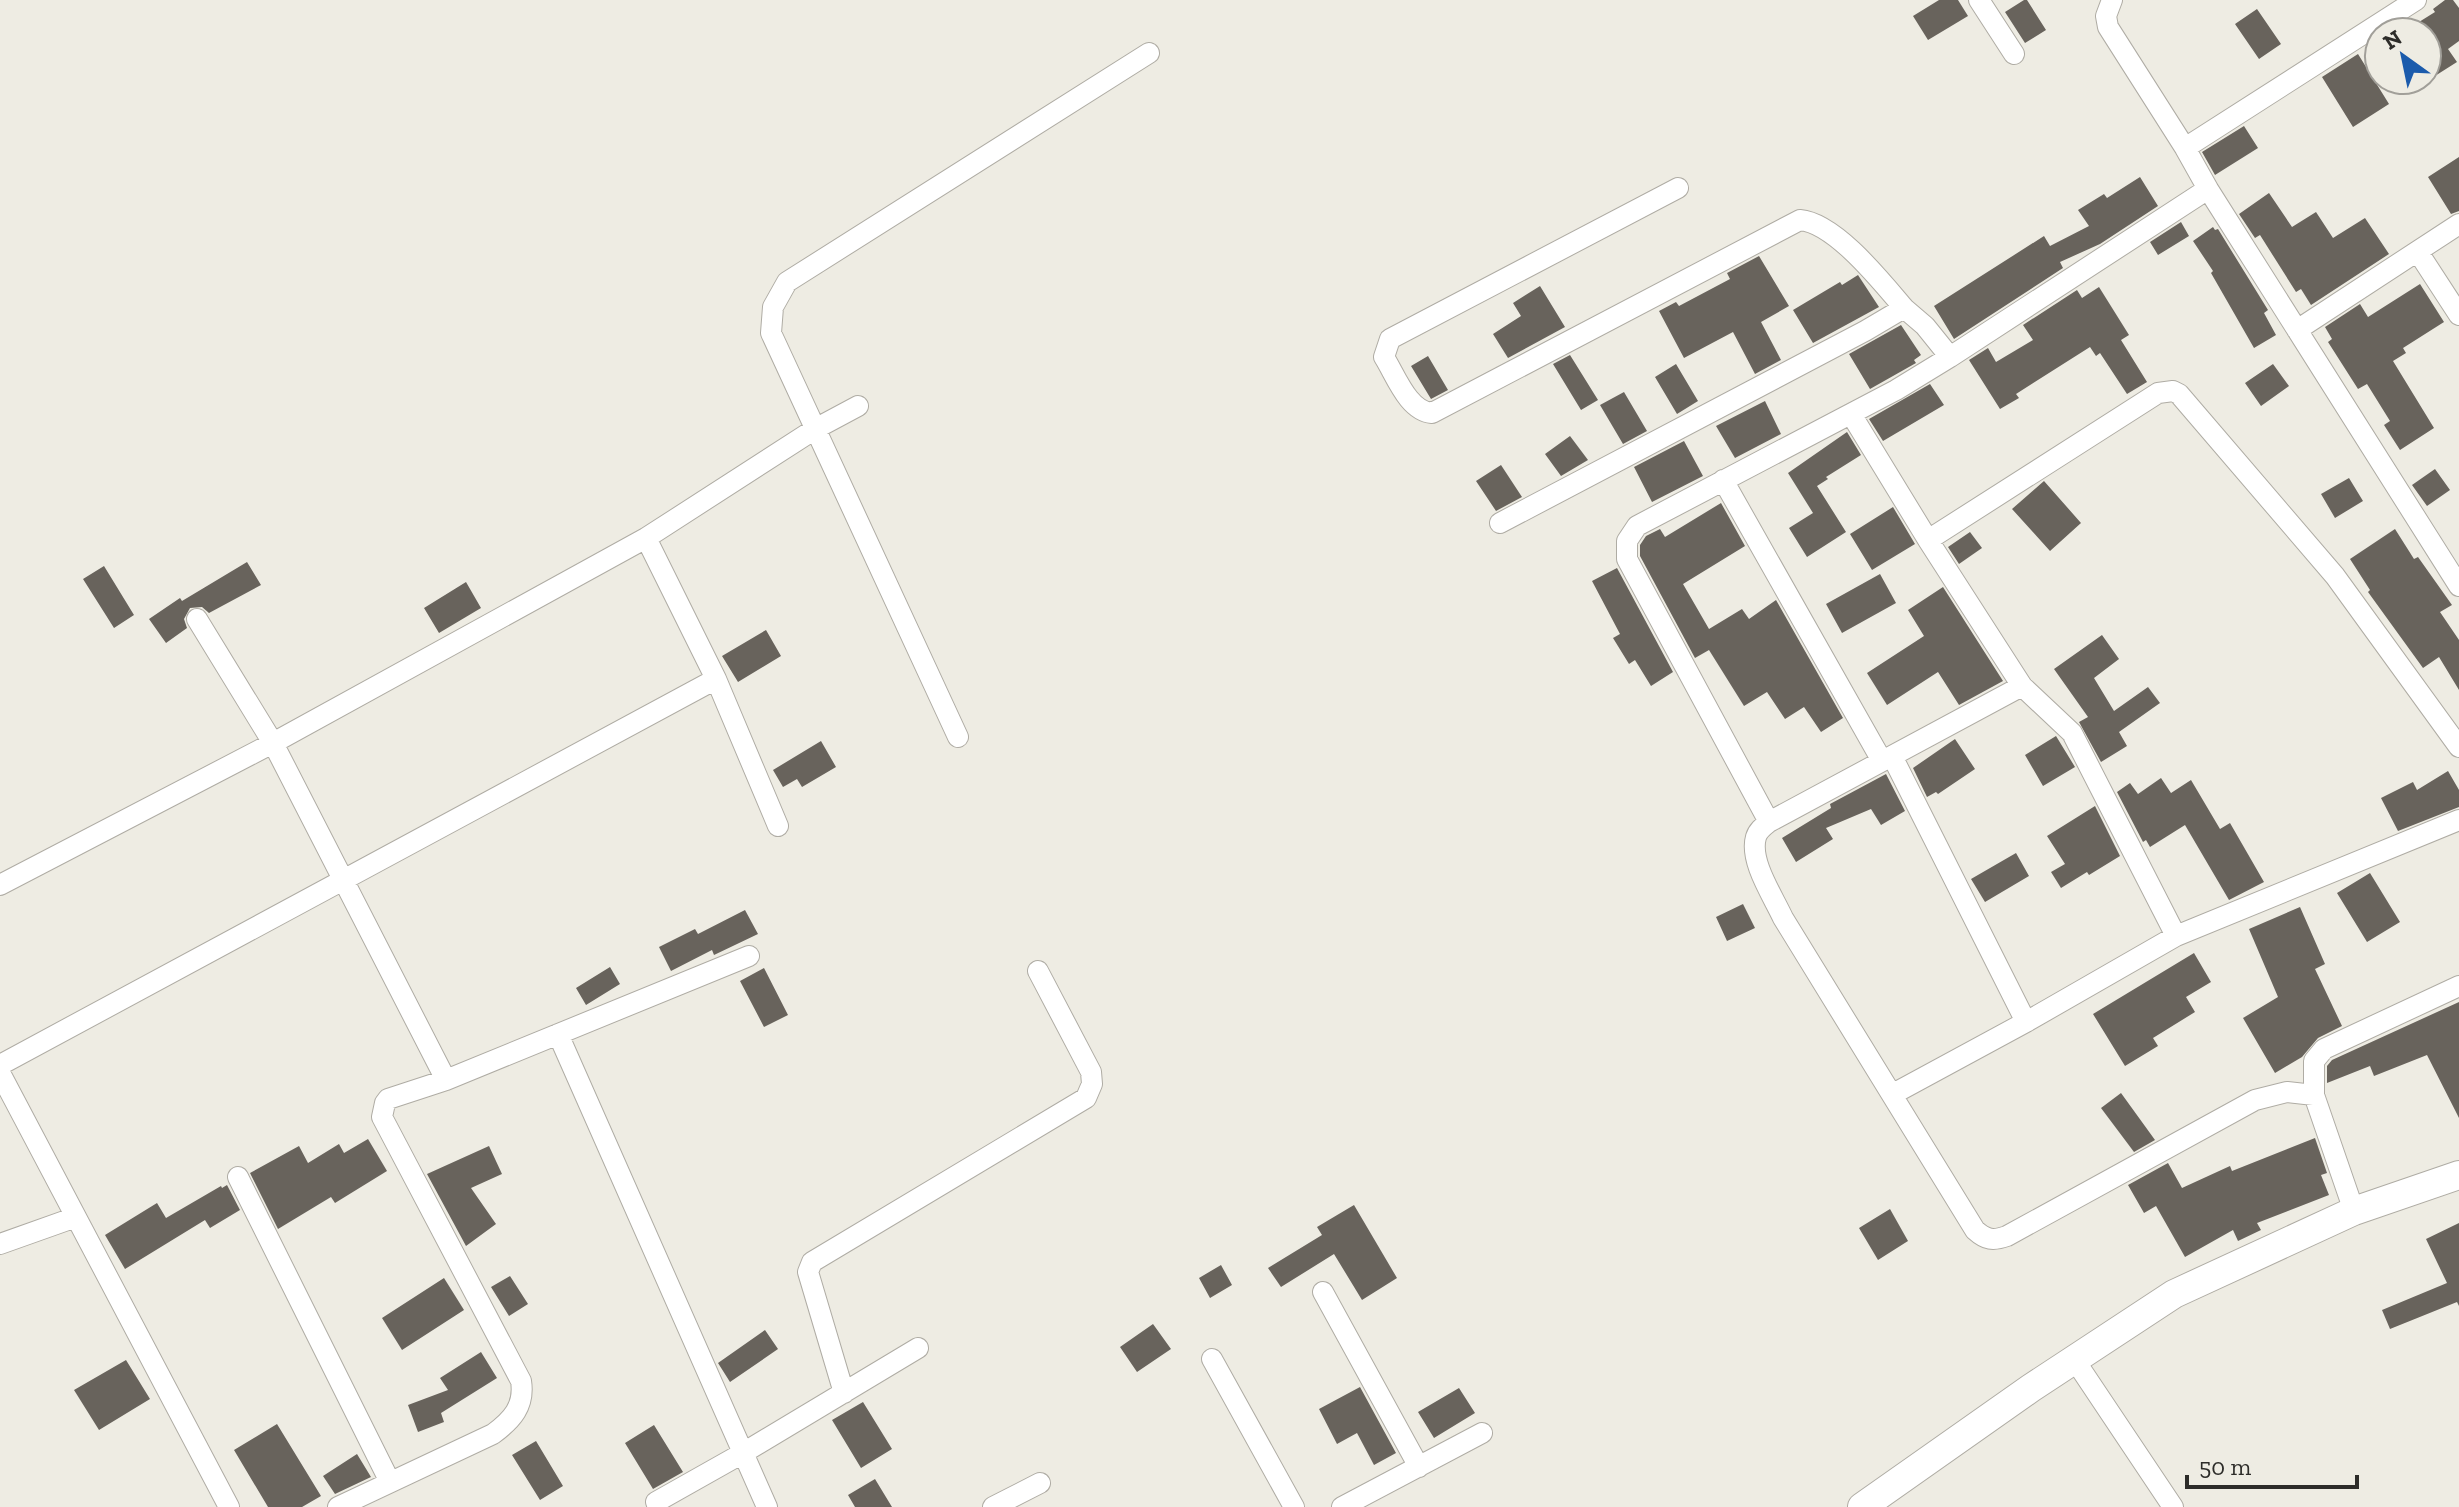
<svg xmlns="http://www.w3.org/2000/svg" width="2459" height="1507" viewBox="0 0 2459 1507" font-family="'Zilla Slab',serif">
	<rect width="100%" height="100%" fill="#eeece3"/>
	<path fill="#68635c" d="M1939 0H1958L1968 16 1928 40 1913 16Z
		M2024 0H2027L2046 30 2025 43 2005 12Z
		M2445 0H2453L2459 8V41L2448 49 2457 62 2427 81V32H2403L2435 12 2433 9Z
		M2257 9 2281 44 2259 59 2235 24Z
		M2358 54 2389 104 2353 127 2322 77Z
		M2244 126 2258 148 2215 175 2202 152Z
		M2459 157V211L2451 214 2428 177Z
		M2140 177 2158 206 2100 244 2060 262 2063 268 1954 339 1934 306 2044 236 2050 246 2089 226 2078 210 2104 194 2107 198Z
		M2269 193 2292 227 2316 212 2333 238 2365 218 2389 254 2311 305 2301 289 2296 292 2260 235 2255 238 2239 214Z
		M2181 222 2189 236 2158 255 2150 242Z
		M2213 227 2215 230 2218 229 2268 310 2264 313 2276 335 2254 348 2211 273 2213 271 2193 241Z
		M1759 256 1789 306 1761 322 1781 360 1755 374 1733 332 1684 358 1659 311 1676 302 1679 306 1730 279 1727 273Z
		M1858 275 1879 307 1813 343 1793 310 1840 282 1842 285Z
		M2420 284 2444 322 2403 348 2406 353 2393 361 2434 428 2400 450 2384 425 2390 421 2367 384 2358 389 2328 342 2332 339 2325 327 2360 304 2368 317Z
		M1540 286 1565 327 1508 358 1493 334 1521 316 1513 303Z
		M2099 287 2129 335 2121 340 2147 382 2127 394 2100 353 2096 356 2090 347 2016 394 2019 398 2000 409 1969 360 1988 348 1996 362 2033 340 2023 325 2077 290 2082 298Z
		M1901 325 1921 355 1914 360 1916 363 1870 389 1849 354Z
		M1570 355 1598 400 1581 410 1553 364Z
		M1428 356 1448 390 1431 399 1411 366Z
		M1676 364 1698 401 1677 414 1655 377Z
		M2273 364 2289 386 2261 406 2245 383Z
		M1930 384 1944 405 1883 441 1869 419Z
		M1624 392 1647 431 1623 444 1600 405Z
		M1765 401 1781 434 1735 458 1716 426Z
		M1847 432 1861 455 1826 477 1828 479 1817 486 1846 532 1807 557 1789 528 1813 513 1788 473Z
		M1570 436 1588 460 1561 476 1545 454Z
		M1684 441 1703 476 1652 502 1634 467Z
		M1501 465 1522 497 1496 511 1476 481Z
		M2435 469 2450 490 2427 506 2412 485Z
		M2349 478 2363 501 2335 518 2321 494Z
		M2044 481 2081 523 2050 551 2012 509Z
		M1721 503 1745 546 1683 584 1709 629 1742 609 1749 619 1776 600 1843 718 1821 732 1804 707 1785 719 1767 692 1744 706 1709 650 1695 658 1640 556V545L1646 536 1660 529 1665 537Z
		M1893 507 1915 544 1872 570 1850 534Z
		M2395 529 2414 559 2418 557 2452 605 2440 612 2459 640V690L2439 657 2423 668 2368 592 2370 590 2350 559Z
		M1970 532 1982 548 1959 564 1948 547Z
		M247 562 261 585 209 613 202 607 190 608 184 619 187 628 166 643 149 619 180 598 182 601Z
		M104 566 134 615 114 628 83 579Z
		M1617 568 1673 672 1651 686 1635 660 1629 664 1613 638 1620 634 1592 581Z
		M1880 574 1896 603 1842 633 1826 604Z
		M466 582 481 608 439 633 424 608Z
		M1943 587 2003 681 1959 705 1938 672 1887 705 1867 673 1924 636 1908 610Z
		M766 630 781 656 738 682 722 656Z
		M2102 635 2119 659 2094 678 2114 711 2148 687 2160 703 2119 732 2127 746 2101 762 2079 722 2088 717 2054 669Z
		M2056 736 2075 767 2043 786 2025 755Z
		M1955 739 1975 769 1938 794 1936 792 1927 797 1913 768Z
		M821 741 836 767 802 787 797 779 783 787 773 770Z
		M2448 771 2459 790V807L2398 831 2381 798 2413 782 2417 790Z
		M1886 774 1905 811 1881 825 1871 809 1826 828 1833 839 1796 862 1782 838 1831 808 1830 804Z
		M2161 778 2171 793 2191 780 2220 829 2230 823 2264 882 2229 900 2185 825 2150 847 2146 840 2143 842 2117 792 2130 783 2138 794Z
		M2095 806 2120 856 2089 875 2087 872 2061 888 2051 872 2065 864 2047 836Z
		M2016 853 2029 876 1985 902 1971 879Z
		M2370 873 2400 922 2367 942 2337 893Z
		M1743 904 1755 928 1727 941 1716 917Z
		M2300 907 2325 964 2315 969 2342 1026 2318 1038 2302 1057 2275 1073 2243 1018 2278 997 2249 929Z
		M745 910 758 934 714 955 712 950 671 971 659 947 695 929 698 934Z
		M2194 953 2211 982 2186 997 2195 1012 2153 1038 2158 1046 2125 1066 2093 1014Z
		M610 967 620 984 586 1005 576 988Z
		M764 968 788 1015 764 1027 740 981Z
		M2459 1002V1118L2427 1055 2374 1076 2370 1066 2327 1083V1066L2332 1060Z
		M2121 1093 2155 1140 2134 1152 2101 1108Z
		M2315 1138 2327 1173 2321 1175 2329 1195 2257 1223 2261 1230 2238 1241 2233 1230 2185 1257 2156 1206 2144 1213 2128 1185 2168 1163 2182 1188 2230 1166 2232 1171Z
		M368 1139 387 1171 335 1203 331 1197 278 1229 250 1173 299 1146 308 1163 339 1144 344 1153Z
		M489 1146 502 1174 471 1188 496 1224 466 1246 427 1174Z
		M227 1185 240 1210 210 1228 205 1220 125 1269 105 1235 157 1203 166 1218 221 1186 222 1188Z
		M1354 1205 1397 1278 1362 1300 1334 1254 1281 1287 1268 1268 1322 1235 1317 1227Z
		M1890 1209 1908 1241 1878 1260 1859 1228Z
		M2459 1223V1306L2457 1302 2390 1329 2382 1310 2447 1283 2426 1239Z
		M1221 1265 1232 1285 1210 1298 1199 1278Z
		M510 1276 528 1304 509 1316 491 1287Z
		M444 1278 464 1310 402 1350 382 1318Z
		M1153 1324 1171 1349 1137 1372 1120 1347Z
		M765 1330 778 1349 730 1382 718 1363Z
		M481 1352 497 1378 441 1413 444 1422 418 1432 408 1405 448 1390 440 1378Z
		M126 1360 150 1399 99 1430 74 1390Z
		M1360 1387 1396 1453 1374 1465 1357 1433 1337 1444 1319 1409Z
		M1459 1388 1475 1413 1434 1438 1418 1412Z
		M863 1402 892 1449 861 1468 832 1420Z
		M277 1424 321 1496 302 1507H268L234 1450Z
		M654 1425 683 1472 653 1489 625 1443Z
		M536 1441 563 1486 540 1500 512 1455Z
		M357 1454 371 1477 335 1494 323 1476Z
		M875 1479 892 1507H855L848 1495Z"/>
	<g fill="none" stroke-linecap="round" stroke-linejoin="round">
		<defs>
			<path id="minor" d="M1979 0 2014 54
				M2112 0 2106 16 2108 27 2185 148
				M1678 188 1390 339 1384 357C1396 376 1408 411 1432 413L1800 220C1835 223 1881 281 1904 308
				M2208 189 2185 148 2416 0
				M2418 252 2459 315
				M2297 330 2459 224
				M1851 414 1928 540 2022 686 2072 733 2176 936 2459 820
				M1723 480 1882 761
				M1500 523 1865 331 1904 308 1925 326 1950 357 2208 189 2459 586
				M646 538 716 679 778 826
				M1928 540 2158 393 2173 391 2179 394 2335 576 2459 747
				M197 619 273 743 446 1080
				M2022 686 1769 822C1764 826 1758 830 1756 837 1749 861 1773 896 1783 918L1975 1230C1986 1240 1993 1241 2007 1236L2255 1100 2287 1092 2314 1095 2354 1211
				M958 737 771 333 773 307 787 282 1149 53
				M1892 756 2026 1022 1893 1094
				M1769 822 1627 559V541L1637 526 1896 390 1950 357
				M0 885 273 743 646 538 815 429 858 406
				M2026 1022 2176 936
				M558 1034 767 1507
				M0 1065 716 679
				M0 1073 229 1507
				M2314 1095V1061L2324 1049 2459 986
				M238 1177 390 1482
				M0 1244 76 1217
				M1323 1292 1419 1467
				M1212 1359 1294 1507
				M2074 1359 2173 1507
				M844 1393 808 1272 812 1262 1086 1098 1092 1084 1091 1072 1038 971
				M656 1502 743 1453 918 1348
				M338 1507 493 1434C512 1420 525 1406 521 1381L382 1117 385 1103 388 1099 446 1080 749 956
				M993 1507 1040 1483
				M1342 1507 1482 1433"/>
			<path id="secondary" d="M1862 1507 2031 1388 2174 1294 2354 1211 2459 1175"/>
		</defs>
		<use href="#minor" stroke="#afaca4" stroke-width="22"/>
		<use href="#secondary" stroke="#afaca4" stroke-width="30"/>
		<use href="#minor" stroke="#fff" stroke-width="20"/>
		<use href="#secondary" stroke="#fff" stroke-width="28"/>
	</g>
	<g transform="translate(2403 56) rotate(327)"><circle r="38" fill="#eeece3" stroke="#a19f99" stroke-width="2"/>
	<path d="M0-6L14 30L0 20L-14 30Z" fill="#1b5bac"/>
	<text y="-12" font-size="22" font-weight="bold" text-anchor="middle" fill="#2d2c29">N</text>
	</g>
	<path d="M2187 1475v12h170v-12" fill="none" stroke="#2d2c29" stroke-width="4"/>
	<text x="2199" y="1475" font-size="24" fill="#2d2c29" stroke="#eeece3" stroke-width="6" paint-order="stroke">50 m</text>
</svg>
